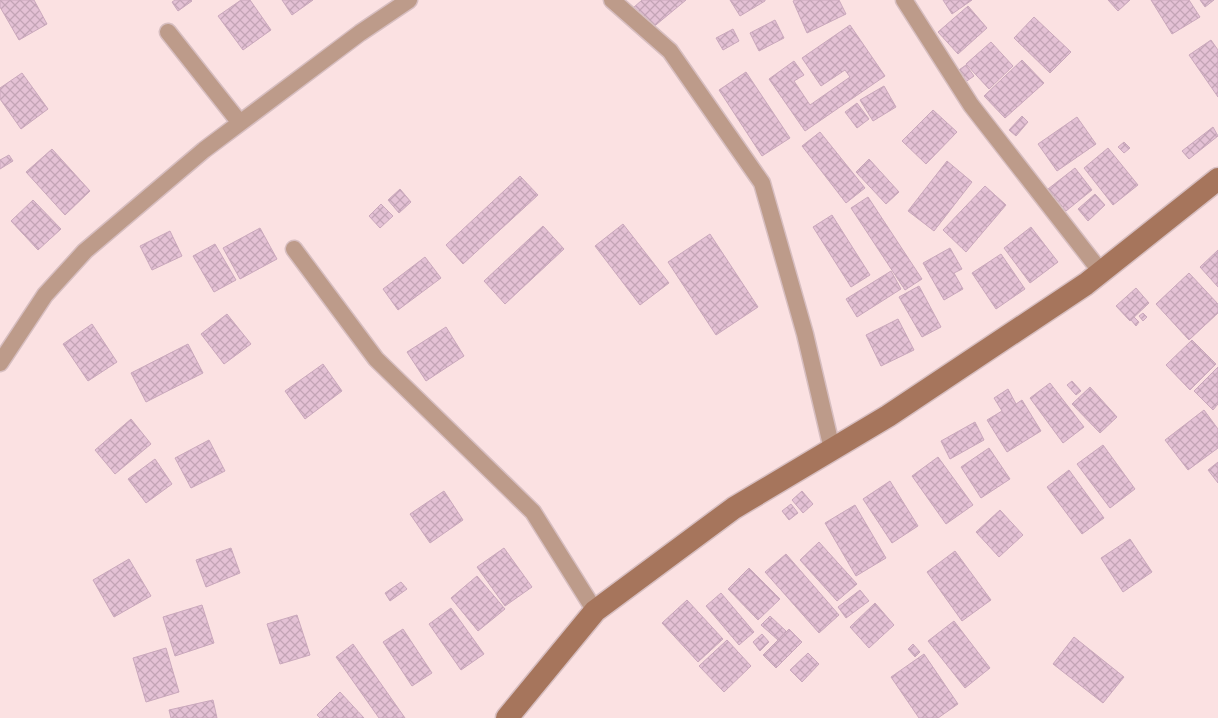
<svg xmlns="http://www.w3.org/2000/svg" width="1218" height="718" viewBox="0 0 1218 718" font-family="'Titillium Web',sans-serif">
	<defs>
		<pattern id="building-cross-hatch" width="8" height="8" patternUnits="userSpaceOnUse" patternTransform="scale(1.25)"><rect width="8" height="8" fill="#e4c1d5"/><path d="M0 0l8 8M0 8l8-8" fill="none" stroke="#c3a4b6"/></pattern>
	</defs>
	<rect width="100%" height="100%" fill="#fbe1e2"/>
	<path fill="url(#building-cross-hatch)" stroke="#caa8bc" d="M0 0H34L47 24 19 40 0 7Z
		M175 0H191L192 1 178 11 172 2Z
		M241 0H250L271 30 243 50 218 16Z
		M282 0H313L292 15Z
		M642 0H686L651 29 633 8Z
		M730 0H765V1L740 16Z
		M795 0H839L846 14 807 33 793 1Z
		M943 0H972L952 14Z
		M1108 0H1130L1118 11Z
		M1151 0H1189L1200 17 1172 34Z
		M1200 0H1214L1205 7Z
		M968 6 987 28 958 54 938 32Z
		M1034 17 1071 52 1050 73 1014 38Z
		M775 20 784 38 759 51 750 33Z
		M850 25 885 76 805 131 769 79 794 61 804 75 794 81 810 105 850 77 845 70 821 86 802 58Z
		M733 29 739 41 723 50 716 38Z
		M1211 40 1218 50V97L1189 55Z
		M991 42 1013 66 989 89 966 64Z
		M1022 60 1044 83 1005 118 984 96Z
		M966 65 974 76 964 83 956 72Z
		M746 72 790 138 762 156 719 90Z
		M22 73 48 109 21 129 0 99V88Z
		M884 86 896 107 873 121 860 100Z
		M857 103 869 119 857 128 845 112Z
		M933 110 957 132 926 164 902 141Z
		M1022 116 1028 122 1016 136 1009 130Z
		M1077 117 1096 144 1057 171 1038 144Z
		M1213 127 1218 136 1189 159 1182 151Z
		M820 132 865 188 846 203 802 146Z
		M1124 142 1130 148 1124 153 1118 147Z
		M1108 148 1138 185 1113 205 1084 168Z
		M52 149 90 191 65 215 26 172Z
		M9 155 13 161 0 169V160Z
		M869 159 899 192 886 204 856 172Z
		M947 161 972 182 934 231 908 211Z
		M1075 168 1092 190 1066 211 1048 189Z
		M520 176 538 195 463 264 446 245Z
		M985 186 1006 205 966 252 943 230Z
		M400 189 411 202 399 213 388 200Z
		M1095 194 1105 205 1088 221 1078 209Z
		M868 197 922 279 905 290 851 208Z
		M33 200 61 229 38 250 11 221Z
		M381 204 393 216 380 228 369 216Z
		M832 215 870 275 851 287 813 227Z
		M623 224 669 283 640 305 595 246Z
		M543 226 564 249 505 304 484 281Z
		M1031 227 1058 262 1030 283 1004 248Z
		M260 228 277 259 240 279 223 248Z
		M170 231 182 256 152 270 140 246Z
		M710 234 758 307 716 335 668 262Z
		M215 244 236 280 214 292 193 256Z
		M950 248 962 269 954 273 963 289 944 300 923 263Z
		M1218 250V287L1200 267Z
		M1001 254 1025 289 996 309 972 273Z
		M425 257 441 278 398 310 383 289Z
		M891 271 901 289 857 317 846 299Z
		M1189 273 1218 304V313L1189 340 1156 304Z
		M919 286 941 327 922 337 899 297Z
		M1136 288 1149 303 1130 321 1116 306Z
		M1143 313 1147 317 1143 321 1139 316Z
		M227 314 251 344 224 364 201 334Z
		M1134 317 1139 322 1136 326 1131 320Z
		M898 319 914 350 881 366 866 335Z
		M92 324 117 362 88 381 63 344Z
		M446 327 464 356 426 381 407 352Z
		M1192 340 1216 364 1190 390 1166 365Z
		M188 344 203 373 146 402 131 373Z
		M323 364 342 391 305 419 285 391Z
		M1218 367V404L1213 410 1194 391Z
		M1072 381 1081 391 1076 395 1067 385Z
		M1050 383 1084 427 1063 443 1030 398Z
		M1090 387 1117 417 1100 433 1072 404Z
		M1008 389 1016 404 1022 400 1041 431 1007 452 987 420 1002 411 994 398Z
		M1204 410 1218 429V448L1188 470 1165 440Z
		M131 419 151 444 115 474 95 450Z
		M975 422 984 440 950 459 941 441Z
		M209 440 225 471 191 488 175 458Z
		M1103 445 1135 489 1110 508 1077 464Z
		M989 448 1010 479 981 498 961 467Z
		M938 457 973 505 946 524 912 476Z
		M155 459 172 484 146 503 128 479Z
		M1218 462V483L1208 470Z
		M1069 470 1104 518 1082 534 1047 487Z
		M890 481 918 526 892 543 863 499Z
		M444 491 463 520 430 543 410 514Z
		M802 491 813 504 803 513 792 500Z
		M791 504 798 513 789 520 782 511Z
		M855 505 886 558 856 576 825 523Z
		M1000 510 1023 535 999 557 976 532Z
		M1130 539 1152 572 1123 592 1101 558Z
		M819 542 857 584 837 601 800 560Z
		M231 548 240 573 206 587 196 560Z
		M504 548 532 587 505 606 477 567Z
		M955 551 991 600 962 621 927 572Z
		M786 554 839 615 819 633 765 572Z
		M129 559 151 596 114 617 93 580Z
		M749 568 780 599 758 620 728 589Z
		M477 576 505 609 478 631 451 598Z
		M401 582 407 589 390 601 385 593Z
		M860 590 869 601 846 618 838 607Z
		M721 593 754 632 739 645 706 606Z
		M687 600 723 639 698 662 662 623Z
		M875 603 894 625 869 648 850 627Z
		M202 605 214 643 175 656 163 617Z
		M451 608 484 654 461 670 429 624Z
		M297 615 310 655 280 664 267 624Z
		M770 616 786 631 778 640 761 625Z
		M954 621 990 668 965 688 928 641Z
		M403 629 432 673 412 686 383 642Z
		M789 629 802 642 776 668 763 655Z
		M762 634 769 642 760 651 753 642Z
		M1074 637 1124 677 1103 703 1053 664Z
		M727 640 751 666 724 692 699 666Z
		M353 644 405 718H379L336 657Z
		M913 644 920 652 915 657 908 649Z
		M166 648 179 692 146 702 133 658Z
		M808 653 819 664 802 682 790 670Z
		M924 654 958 704 938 718H919L891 677Z
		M340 692 364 718H320L317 715Z
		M213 700 217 718H171L169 710Z"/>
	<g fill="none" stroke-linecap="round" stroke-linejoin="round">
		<defs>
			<path id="minor" d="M612 0 670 51 762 183 805 334 832 449
				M904 0 971 105 1101 272
				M168 32 240 123
				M294 249 376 359 533 512 595 611
				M0 363 45 295 85 251 204 150 360 33 409 0"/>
			<path id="secondary" d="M507 718 595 611 734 508 888 416 1086 284 1218 179"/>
		</defs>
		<use href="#minor" stroke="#d7bec0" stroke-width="19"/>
		<use href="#secondary" stroke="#d7bec0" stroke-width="25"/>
		<use href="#minor" stroke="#bd9b8a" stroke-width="16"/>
		<use href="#secondary" stroke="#a6755c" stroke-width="22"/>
	</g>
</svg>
